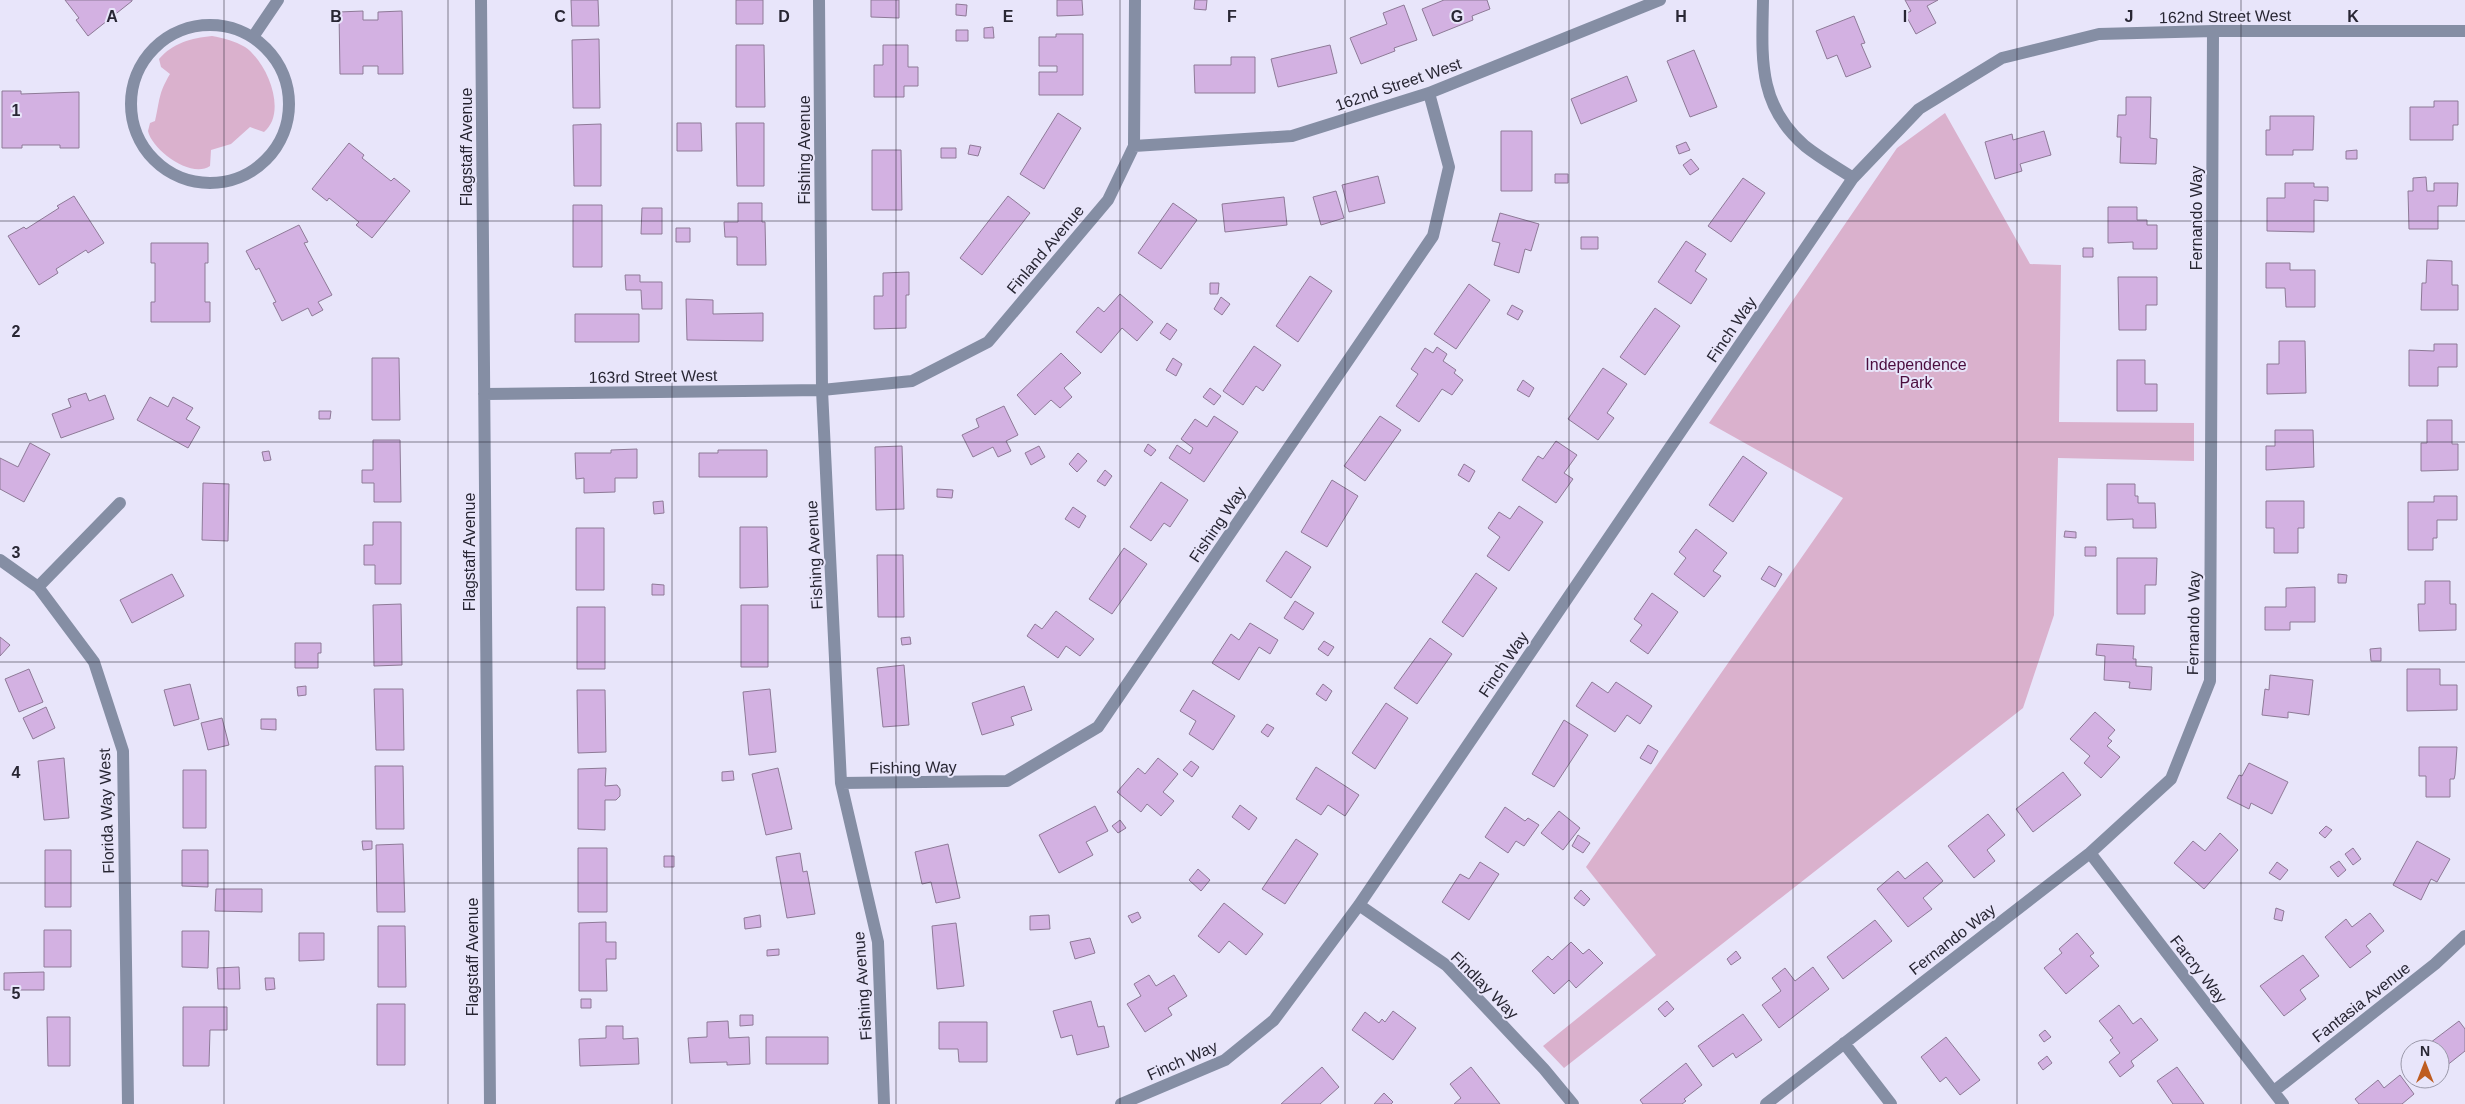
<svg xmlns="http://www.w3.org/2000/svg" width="2465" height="1104" viewBox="0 0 2465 1104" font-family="Helvetica,sans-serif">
	<rect width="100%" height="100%" fill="#e8e5fa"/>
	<path fill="#dab1cd" d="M212 36C223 38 235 41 245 47 267 62 288 112 264 132L250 127 231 144 211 150 210 166C191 179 152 150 148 131L150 123 155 121C160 100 158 94 170 74L161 67 159 59C173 43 191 38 212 36Z
		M1945 113 2030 264 2061 265 2059 422 2194 423V461L2058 458 2054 615 2023 708 1564 1068 1543 1046 1656 955 1586 867 1843 498 1709 423 1897 148Z"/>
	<path fill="#d3b1e2" stroke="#8e7a97" d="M65 0H132V1L88 36 76 20 79 18Z
		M571 0H598L599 26H572Z
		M736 0H763V24H736Z
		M871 0H899V18L871 17Z
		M1057 0H1082L1083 15 1057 16Z
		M1195 0H1207L1206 10 1194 9Z
		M1444 0H1487L1490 9 1472 16 1473 20 1433 36 1422 9Z
		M1905 0H1938L1927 6 1936 23 1916 34 1905 14 1911 11Z
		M956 4 967 5 966 16 956 15Z
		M1404 5 1417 40 1394 48 1395 51 1361 64 1350 38 1387 24 1383 13Z
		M363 11V20H378V12L402 11 403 74H378V66H363V74H340L339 12Z
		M1854 16 1865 43 1861 44 1871 67 1846 77 1837 55 1827 59 1816 31Z
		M993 27 994 38H984V28Z
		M956 30H968V41H956Z
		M1056 34H1083V95H1039V72H1057V66H1039V37H1056Z
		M599 39 600 108H573L572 40Z
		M736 45H764L765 107H736Z
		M883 45H908V67H918V86H904V97H874V65H883Z
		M1330 45 1337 73 1278 87 1271 59Z
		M1694 50 1717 107 1690 117 1667 61Z
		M1231 57H1255V93H1195L1194 65H1231Z
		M1627 76 1637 101 1581 124 1571 99Z
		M2 91H21V94L79 92V148H60V145H22V148H2Z
		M2126 97H2151L2150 138 2157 139 2156 164 2120 163 2121 137H2117L2118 115H2126Z
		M2434 101H2458V125H2453V140H2410V107H2434Z
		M1058 113 1081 128 1044 189 1020 174Z
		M2270 116H2314L2313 150H2293V155H2266V130H2270Z
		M677 123H701L702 151H677Z
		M736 123H764V186H737Z
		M601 124V186H574L573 125Z
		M1501 131H1532V191H1501Z
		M2044 131 2051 155 2020 164 2022 171 1995 179 1985 142 2012 134 2013 140Z
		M1686 142 1690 150 1679 154 1676 146Z
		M349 143 364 155 362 158 391 181 394 178 410 191 372 238 356 225 359 222 329 198 327 201 312 189Z
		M970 145 981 147 978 156 968 154Z
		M941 148H956V158H941Z
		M872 150H901L902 210H872Z
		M2357 150V159H2346V151Z
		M1691 159 1699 169 1690 175 1683 165Z
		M1555 174H1568V183H1555Z
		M1378 176 1385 203 1349 212 1342 185Z
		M2426 177 2427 191H2434V183H2458L2457 206H2438V229H2409L2408 191H2413V178Z
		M1743 178 1765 193 1731 242 1708 226Z
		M2285 183H2314V187H2328V201L2314 200V232L2267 231V198H2285Z
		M1336 191 1344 218 1321 225 1313 197Z
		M74 196 104 243 88 253 86 250 56 269 58 273 39 285 8 236 24 227 26 229 59 208 57 206Z
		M1008 196 1030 213 982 275 960 258Z
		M1284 197 1287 225 1225 232 1222 204Z
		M738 203H762V222H765L766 265H737V237H725L724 222H738Z
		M1173 203 1197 220 1161 269 1138 253Z
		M573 205H602V267H573Z
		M2108 207H2137V220H2147V225H2157V249H2133V242L2108 243Z
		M642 208H662V234H641Z
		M1500 213 1539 224 1531 251 1525 249 1519 273 1494 265 1500 243 1492 241Z
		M299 225 308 242 304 243 332 295 318 302 323 310 312 316 308 308 282 321 273 303 276 302 259 268 256 270 246 251Z
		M676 228H690V242H676Z
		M1581 237H1598V249H1581Z
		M1686 241 1706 254 1695 271 1707 279 1691 304 1658 282Z
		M151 243H208V263H205V302H210V322H151V302H155V263H151Z
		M2083 248H2093V257H2083Z
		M2427 260 2452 261V285H2458V310H2421L2422 283H2426Z
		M2266 263H2290V270H2315V307H2286L2285 288H2266Z
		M909 272V295H906V328L874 329V296H883V273Z
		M625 275H640V282H662V309H642L641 290H626Z
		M1310 276 1332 291 1298 342 1276 326Z
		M2118 277H2157V305H2146V330H2119Z
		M1210 283H1219L1218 294H1210Z
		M1469 284 1490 300 1456 349 1434 334Z
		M1120 294 1153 322 1137 341 1122 328 1101 353 1076 332 1098 307 1104 312Z
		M1221 297 1230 304 1222 315 1214 309Z
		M686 299 713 300V314L763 313V341L687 340Z
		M1512 305 1523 311 1518 320 1507 314Z
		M1655 308 1680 326 1645 375 1620 357Z
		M575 314H639V342H575Z
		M1167 323 1177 330 1170 340 1160 333Z
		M2279 341H2305L2306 393 2267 394V364H2279Z
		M2434 344H2457V367H2438V386H2409V350L2434 351Z
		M1254 346 1281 365 1263 391 1256 386 1243 405 1223 391Z
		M1437 347 1447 354 1443 361 1456 370 1454 373 1463 380 1452 395 1442 389 1419 422 1396 406 1418 374 1411 369 1425 348 1433 353Z
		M1061 353 1081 373 1064 388 1072 397 1060 408 1051 400 1035 415 1017 395Z
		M372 358H399L400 420H372Z
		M1173 358 1182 364 1176 376 1166 370Z
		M2117 360H2145V384H2157V411H2117Z
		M1603 368 1627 384 1607 413 1614 418 1598 440 1568 419Z
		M1523 380 1534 388 1529 397 1517 390Z
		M1210 388 1221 396 1214 405 1203 397Z
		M86 393 89 401 105 395 114 419 61 438 52 414 71 407 68 399Z
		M150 397 168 407 173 397 193 408 186 419 200 427 188 448 137 420Z
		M1004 406 1018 435 1006 441 1011 451 998 457 993 447 973 457 962 435 979 427 976 419Z
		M319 411H331L330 419H319Z
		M1214 416 1238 432 1204 482 1169 458 1177 445 1190 454 1193 448 1181 439 1195 419 1207 427Z
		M1380 416 1401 430 1365 481 1344 466Z
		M2427 420H2452V444H2458V470L2421 471V443H2427Z
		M2275 430H2313L2314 467 2266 470V446H2275Z
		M373 440H400L401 502H374V483H362V470H373Z
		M1556 441 1577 455 1564 473 1573 479 1556 503 1522 480 1538 456 1543 459Z
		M30 443 50 454 24 502 0 489V458L18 467Z
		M1148 444 1156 450 1151 456 1144 451Z
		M902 446 904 509 876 510 875 447Z
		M1039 446 1045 457 1031 465 1025 453Z
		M637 449V478H615V492L584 493V478L576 479 575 453H611V450Z
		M718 450H767V477H699V453H718Z
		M269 451 271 460 264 461 262 452Z
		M1078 453 1087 461 1077 472 1069 464Z
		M1743 456 1767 473 1733 522 1709 505Z
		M1464 464 1475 471 1469 482 1458 475Z
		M1105 470 1112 476 1105 486 1097 481Z
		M1332 480 1358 496 1327 547 1301 532Z
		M1161 482 1188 500 1170 527 1164 523 1151 541 1130 527Z
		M203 483 229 484 228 541 202 540Z
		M2107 484H2135V496H2138V503H2155L2156 528H2133V519L2107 520Z
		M937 489 953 490 952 498 937 497Z
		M2434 496H2457V520H2437V538H2433V550H2408V502H2434Z
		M663 501 664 513 654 514 653 502Z
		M2266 501H2304V528H2298V553H2274V528H2266Z
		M1519 506 1543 522 1509 571 1487 556 1500 537 1488 528 1499 512 1510 519Z
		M1073 507 1086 516 1079 528 1065 519Z
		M373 522H401V584H375V565H364V545H373Z
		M740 527H767L768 587 740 588Z
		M576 528H604V590H576Z
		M1696 529 1727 553 1713 571 1721 576 1704 597 1674 574 1686 558 1679 552Z
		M2065 531 2076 532V538L2064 537Z
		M2085 547H2096V556H2085Z
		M1124 548 1147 564 1112 614 1089 599Z
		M1286 551 1311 567 1291 598 1266 581Z
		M877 555H903L904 617H878Z
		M2117 558H2157L2156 585H2145V614H2117Z
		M1769 566 1782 574 1775 587 1761 579Z
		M1476 573 1497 588 1463 637 1442 622Z
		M172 574 184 596 132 623 120 600Z
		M2338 574 2347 575 2346 583H2338Z
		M2425 581H2450V604H2456V630L2419 631 2418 604H2425Z
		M652 584 664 585V595H652Z
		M2315 587V622H2290V630H2265V607H2286V588Z
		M1652 593 1678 612 1648 654 1630 641 1642 625 1634 619Z
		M1295 601 1314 613 1303 630 1284 618Z
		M401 604 402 665 374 666 373 605Z
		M741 605H768V667H741Z
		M577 607H605V669H577Z
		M1056 611 1094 639 1080 656 1066 646 1058 658 1027 636 1035 624 1042 629Z
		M1250 623 1278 640 1270 654 1259 647 1239 680 1212 663 1231 634 1239 640Z
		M0 637 10 645 0 656Z
		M910 637 911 644 902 645 901 638Z
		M1430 638 1452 654 1417 704 1394 688Z
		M1324 641 1334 647 1328 656 1318 649Z
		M295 643H321V653H318V668H295Z
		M2097 644 2134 646 2133 659H2136V666L2152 667 2151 690 2129 688 2130 682 2104 680 2105 656 2096 655Z
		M2381 648V661H2371L2370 649Z
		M904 665 909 725 883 727 877 668Z
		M29 669 43 702 19 712 5 679Z
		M2407 669H2440V685H2457V710L2407 711Z
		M2270 675 2313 680 2309 715 2288 712V718L2262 715 2265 689 2269 690Z
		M1592 682 1608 693 1616 682 1652 706 1640 724 1627 715 1615 732 1576 706Z
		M190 684 199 719 174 726 164 690Z
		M1323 684 1332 691 1326 701 1316 694Z
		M306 686V695L298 696 297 687Z
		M1024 686 1032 710 1011 717 1014 725 982 735 972 703Z
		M374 689H403L404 750H376Z
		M770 689 776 752 749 755 743 692Z
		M577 690H605L606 752 578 753Z
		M1193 690 1235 716 1213 750 1189 734 1196 721 1180 711Z
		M1386 703 1408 718 1375 769 1352 753Z
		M46 707 55 728 33 739 23 718Z
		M2095 712 2115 730 2108 738 2112 741 2107 746 2120 757 2101 778 2084 763 2090 756 2070 739Z
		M222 718 229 745 208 750 201 723Z
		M261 719H276V730L261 729Z
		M1564 720 1588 735 1554 787 1532 774Z
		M1267 724 1274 728 1268 737 1261 732Z
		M1648 745 1658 751 1651 764 1640 758Z
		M2419 747H2457L2455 775 2454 779H2450V797H2426V776H2419Z
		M64 758 69 818 44 820 38 761Z
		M1158 758 1178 774 1163 792 1174 801 1161 816 1147 804 1141 812 1117 792 1138 768 1145 774Z
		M1191 761 1199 767 1192 777 1183 770Z
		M2249 763 2288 782 2272 814 2251 803 2249 809 2227 798 2239 775 2242 776Z
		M375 766H403L404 829H376Z
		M1316 767 1359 795 1345 816 1328 805 1321 815 1296 799Z
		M606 768 605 786 617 785 620 789V796L616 800H605V830L578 829V769Z
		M778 768 792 829 766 835 752 774Z
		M183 770H206V828H183Z
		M733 771 734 780 722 781V772Z
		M2063 772 2081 795 2033 832 2016 809Z
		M1240 805 1257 818 1249 830 1232 817Z
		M1095 806 1108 831 1086 842 1093 855 1059 873 1039 835Z
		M1505 807 1525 821 1528 818 1539 825 1524 846 1516 841 1508 853 1485 837Z
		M1559 811 1580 828 1563 850 1541 833Z
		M1988 814 2005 835 1987 850 1995 861 1974 878 1948 846Z
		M1120 820 1126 828 1118 833 1112 826Z
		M2326 826 2332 830 2325 838 2319 833Z
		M2220 833 2238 850 2204 889 2174 863 2193 841 2205 851Z
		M1578 835 1590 843 1583 853 1572 846Z
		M1296 839 1318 854 1285 904 1262 889Z
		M362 841H372V849L363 850Z
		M2417 841 2450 859 2437 882 2431 879 2421 900 2393 885Z
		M403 844 405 912H377L376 845Z
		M948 844 960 898 936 903 931 882 922 884 915 852Z
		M578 848H607V912H578Z
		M2353 848 2361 859 2353 865 2345 854Z
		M45 850H71V907H45Z
		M182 850H208V887L182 886Z
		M800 853 803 872 807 871 815 914 787 918 776 857Z
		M664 856H674V867H664Z
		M2339 861 2346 870 2338 877 2330 867Z
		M1480 862 1499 874 1469 920 1442 902 1460 874 1469 879Z
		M1927 862 1943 881 1923 898 1932 909 1908 927 1877 889 1898 871 1905 879Z
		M2277 862 2288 870 2280 880 2269 873Z
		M1198 869 1210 880 1201 891 1189 880Z
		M216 889H262V912L215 911Z
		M1581 890 1590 899 1584 906 1574 898Z
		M1224 903 1263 934 1246 955 1229 941 1219 953 1198 936Z
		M2276 908 2284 911 2282 921 2274 919Z
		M1138 912 1141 918 1132 923 1128 916Z
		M2370 913 2384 931 2366 946 2371 952 2350 968 2325 937 2346 919 2352 927Z
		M760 915 761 927 745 929 744 918Z
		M1049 915 1050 929 1030 930V916Z
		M1875 920 1892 941 1843 979 1827 957Z
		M606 922V942H616V959H606L607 991H579V923Z
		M956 923 964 986 937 989 932 926Z
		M378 926H405L406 987H378Z
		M44 930H71V967H44Z
		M182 931H209L208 968 182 967Z
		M299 933H324V960L299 961Z
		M2077 933 2094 953 2090 956 2099 966 2066 994 2044 968 2062 953 2059 949Z
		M1090 938 1095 953 1075 959 1070 942Z
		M1571 942 1583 954 1589 949 1603 963 1576 988 1569 980 1554 994 1532 971 1548 956 1552 960Z
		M779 949V955L767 956V950Z
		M1736 951 1741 958 1731 965 1727 959Z
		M2303 955 2319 976 2300 990 2306 999 2284 1016 2260 986Z
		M239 967 240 989H218L217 968Z
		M1813 967 1829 989 1779 1028 1762 1005 1781 991 1772 978 1785 968 1795 981Z
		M44 972V990H4V973Z
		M1149 975 1156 986 1174 975 1187 996 1168 1008 1172 1015 1145 1032 1127 1004 1141 996 1134 984Z
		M265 978H274L275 989 266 990Z
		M581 999H591V1008H581Z
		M1091 1001 1098 1027 1104 1026 1109 1047 1077 1055 1072 1035 1061 1038 1053 1011Z
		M1667 1001 1674 1009 1665 1017 1658 1009Z
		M377 1004H405V1065H377Z
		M2119 1005 2133 1024 2141 1018 2158 1040 2131 1061 2134 1066 2120 1077 2109 1062 2120 1053 2110 1040 2113 1038 2099 1021Z
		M183 1007H227V1030H210L209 1066H183Z
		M1393 1011 1416 1028 1393 1060 1352 1030 1365 1012 1379 1023 1382 1019 1385 1022Z
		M1743 1014 1762 1040 1736 1058 1733 1053 1713 1067 1698 1046Z
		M740 1015H753V1025L740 1026Z
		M47 1017H70V1066H48Z
		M728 1021 729 1038 749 1037 750 1064 727 1065V1062L690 1063 688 1038 707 1037V1022Z
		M2459 1021 2465 1029V1051L2441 1070 2440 1049H2422Z
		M939 1022H987V1062H959L958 1049H939Z
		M606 1026H623V1039L638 1038 639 1064 580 1066 579 1039 606 1038Z
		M2045 1030 2051 1037 2044 1042 2039 1035Z
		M766 1037H828V1064H766Z
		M1946 1037 1980 1080 1960 1095 1946 1077 1940 1082 1921 1057Z
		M2047 1056 2052 1063 2043 1070 2038 1063Z
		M1686 1063 1702 1085 1684 1099 1686 1101 1682 1104H1643L1640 1100Z
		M1322 1067 1339 1087 1320 1104H1281Z
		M1471 1067 1493 1095 1500 1104H1454L1461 1098 1450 1084Z
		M2177 1067 2204 1104H2173L2157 1081Z
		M2400 1075 2414 1094 2402 1104H2359L2355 1099 2378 1080 2384 1088Z
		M1384 1093 1393 1102 1391 1104H1374Z"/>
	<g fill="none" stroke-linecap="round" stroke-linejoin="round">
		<path stroke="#858ea4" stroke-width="12" d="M481 0 490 1104
			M819 0 822 390 841 783 878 942 884 1104
			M1763 0C1762 57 1757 105 1805 146 1820 158 1838 168 1853 178
			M131 104a79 79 0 1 1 158 0a79 79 0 1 1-158 0Z
			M253 37 278 0
			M1134 146 1292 136 1429 93 1660 0
			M484 394 822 390 912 381 988 342 1108 200 1134 146 1135 0
			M0 560 38 587 94 662 123 751 128 1104
			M38 587 120 503
			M841 783 1007 781 1098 727 1433 236 1449 167 1429 93
			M2090 853 2283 1104
			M1359 905 1446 965 1544 1069 1573 1104
			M1844 1043 1891 1104
			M2274 1091 2435 964 2465 936
			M1121 1104 1225 1060 1274 1020 1359 905 1853 178 1919 109 2002 58 2099 34 2213 31H2465
			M1766 1104 2090 853 2171 779 2210 681 2213 31"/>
	</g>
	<path fill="none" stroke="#282633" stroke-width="1" stroke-opacity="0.55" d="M224 0V1104M448 0V1104M672 0V1104M896 0V1104M1120 0V1104M1345 0V1104M1569 0V1104M1793 0V1104M2017 0V1104M2241 0V1104M0 221H2465M0 442H2465M0 662H2465M0 883H2465"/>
	<g text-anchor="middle" stroke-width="4" stroke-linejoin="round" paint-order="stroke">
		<g font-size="16" fill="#282633" stroke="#e8e5fa">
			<text transform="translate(2225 16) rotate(-1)" y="6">162nd Street West</text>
			<text transform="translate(1398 84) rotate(-19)" y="6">162nd Street West</text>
			<text transform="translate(466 147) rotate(-90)" y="6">Flagstaff Avenue</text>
			<text transform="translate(804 150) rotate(-90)" y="6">Fishing Avenue</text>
			<text transform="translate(2196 218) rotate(-90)" y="6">Fernando Way</text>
			<text transform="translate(1045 249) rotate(-50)" y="6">Finland Avenue</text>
			<text transform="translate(1731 329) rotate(-56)" y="6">Finch Way</text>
			<text transform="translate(653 376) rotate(-1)" y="6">163rd Street West</text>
			<text transform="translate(1217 524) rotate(-56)" y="6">Fishing Way</text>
			<text transform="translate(469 552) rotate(-90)" y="6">Flagstaff Avenue</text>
			<text transform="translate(814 555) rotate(-93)" y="6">Fishing Avenue</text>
			<text transform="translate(2193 623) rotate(-89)" y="6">Fernando Way</text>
			<text transform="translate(1503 664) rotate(-56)" y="6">Finch Way</text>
			<text transform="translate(913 767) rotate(-1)" y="6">Fishing Way</text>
			<text transform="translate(106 811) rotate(-92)" y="6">Florida Way West</text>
			<text transform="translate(1952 939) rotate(-38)" y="6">Fernando Way</text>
			<text transform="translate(472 957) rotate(-90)" y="6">Flagstaff Avenue</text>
			<text transform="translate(2199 969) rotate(52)" y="6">Farcry Way</text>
			<text transform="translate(1485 985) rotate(45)" y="6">Findlay Way</text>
			<text transform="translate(862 986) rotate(-94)" y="6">Fishing Avenue</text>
			<text transform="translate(2361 1002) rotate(-38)" y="6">Fantasia Avenue</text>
			<text transform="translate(1182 1060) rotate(-24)" y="6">Finch Way</text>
		</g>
		<g font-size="16" fill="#4b0e3e" stroke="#e8e5fa">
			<text x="1916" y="370">Independence<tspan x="1916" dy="18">Park</tspan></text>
		</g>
	</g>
	<g font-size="16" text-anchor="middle" font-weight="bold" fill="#282633" stroke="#e8e5fa" stroke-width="4" stroke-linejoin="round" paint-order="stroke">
		<text x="112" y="22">A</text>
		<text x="336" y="22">B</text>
		<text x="560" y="22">C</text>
		<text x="784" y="22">D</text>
		<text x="1008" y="22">E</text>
		<text x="1232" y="22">F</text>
		<text x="1457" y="22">G</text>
		<text x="1681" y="22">H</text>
		<text x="1905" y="22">I</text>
		<text x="2129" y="22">J</text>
		<text x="2353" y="22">K</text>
		<text x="16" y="116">1</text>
		<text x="16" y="337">2</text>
		<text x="16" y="558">3</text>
		<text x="16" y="778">4</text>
		<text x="16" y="999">5</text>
	</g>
	<g transform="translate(2425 1064)"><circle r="24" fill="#e8e5fa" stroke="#9b99aa"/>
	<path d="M0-4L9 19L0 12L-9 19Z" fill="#be5c20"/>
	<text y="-8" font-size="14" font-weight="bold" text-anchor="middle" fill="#282633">N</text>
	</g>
</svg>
